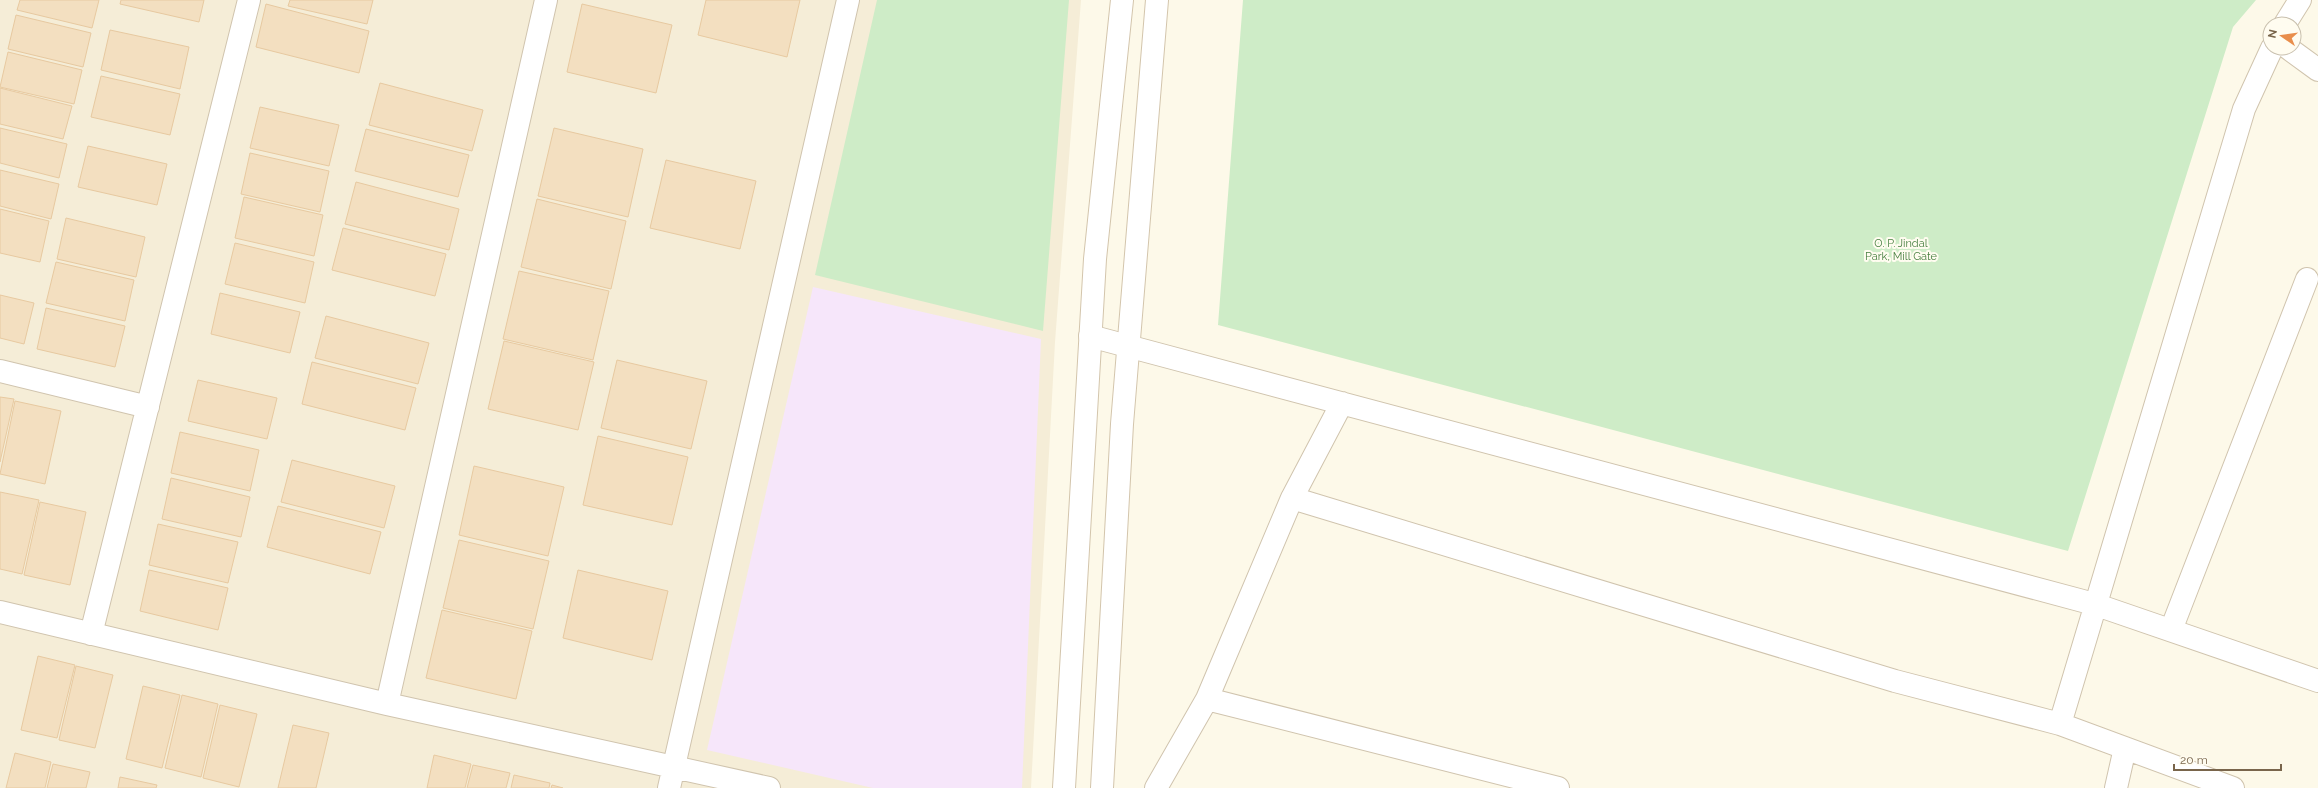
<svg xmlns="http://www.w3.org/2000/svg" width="2318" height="788" viewBox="0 0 2318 788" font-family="Raleway,sans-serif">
	<rect width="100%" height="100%" fill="#fdf9e9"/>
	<path fill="#f5edd7" d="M0 0H1081L1055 342 1031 788H0Z"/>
	<path fill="#f6e6fa" d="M813 287 1041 339 1022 788H873L707 750Z"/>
	<path fill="#ceecc7" d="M877 0H1069L1043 331 815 275Z
		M1243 0H2256L2233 27 2068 551 1218 325Z"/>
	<path fill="#f3dfc0" stroke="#e7c9a0" d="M20 0H99L92 28 17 10Z
		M121 0H204L199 22 120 4Z
		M290 0H373L367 24 288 6Z
		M706 0H800L787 57 698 35Z
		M266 4 369 31 359 73 256 47Z
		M582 4 672 25 656 93 567 72Z
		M16 15 91 33 83 67 8 49Z
		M110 30 189 47 180 89 101 70Z
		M8 52 82 70 74 104 0 87Z
		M101 76 180 94 170 135 91 117Z
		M380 83 483 110 472 151 369 125Z
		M0 88 72 106 63 139 0 124Z
		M260 107 339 125 329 166 250 148Z
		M0 128 67 144 59 178 0 163Z
		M554 128 643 149 628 217 538 196Z
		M366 129 469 155 458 197 355 171Z
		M88 146 167 164 157 205 78 187Z
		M250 153 329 171 320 212 241 194Z
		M666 160 756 181 740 249 650 228Z
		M0 170 59 184 51 219 0 206Z
		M356 182 459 209 449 250 345 224Z
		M244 197 323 215 314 256 235 238Z
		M537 199 626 221 611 289 521 267Z
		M0 209 49 221 40 262 0 253Z
		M66 218 145 237 136 277 57 259Z
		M343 228 446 254 435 296 332 270Z
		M235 243 314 262 305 303 225 284Z
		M56 262 134 280 125 321 46 303Z
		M519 271 609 291 593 360 503 339Z
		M220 293 300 312 290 353 211 334Z
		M0 295 34 303 24 344 0 338Z
		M46 308 125 326 115 367 37 349Z
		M326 316 429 343 418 384 315 358Z
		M504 341 594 362 578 430 488 409Z
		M617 360 707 381 691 449 601 428Z
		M312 362 416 388 405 430 302 404Z
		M198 380 277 398 267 439 188 421Z
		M0 397 14 399 0 462Z
		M15 401 61 411 45 484 0 474Z
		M180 432 259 450 250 491 171 473Z
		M598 436 688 457 672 525 583 505Z
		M292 460 395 486 384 528 281 502Z
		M474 466 564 487 548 556 459 535Z
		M171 478 250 497 241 537 162 519Z
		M0 492 39 500 22 574 0 569Z
		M40 502 86 512 70 585 24 575Z
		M278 506 381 532 370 574 267 547Z
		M158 524 238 542 228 583 149 565Z
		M459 540 549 561 533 629 443 608Z
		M149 570 228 588 218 630 140 611Z
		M578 570 668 591 652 660 563 638Z
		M442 610 532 631 516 699 426 678Z
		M38 656 75 665 57 738 21 730Z
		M76 666 113 675 95 748 59 740Z
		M143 686 180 695 162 768 126 759Z
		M182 695 218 704 201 777 165 768Z
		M220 705 257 714 239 787 203 778Z
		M293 725 329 733 316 788H278Z
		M15 753 51 762 45 788H6Z
		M434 755 471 764 465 788H427Z
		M53 764 90 772 86 788H47Z
		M473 765 510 773 506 788H467Z
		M514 775 550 783 549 788H511Z
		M120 777 157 785 156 788H118Z
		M552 785 563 788H551Z"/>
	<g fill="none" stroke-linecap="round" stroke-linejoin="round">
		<defs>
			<path id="street" d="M2285 24 2300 0
				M2288 48 2318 70
				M1090 336 2094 604 2318 681
				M0 371 148 407
				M1292 498 1895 681 2060 724 2233 788
				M0 612 387 704 769 788
				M2171 630 2307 279
				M91 634 249 0
				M1207 699 1558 788
				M387 704 546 0
				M2060 724 2244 109 2272 48
				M669 788 848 0
				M1156 788 1207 699 1292 498 1342 403
				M2116 788 2125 748"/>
			<path id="secondary" d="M1064 788 1095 259 1122 0
				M1102 788 1122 424 1157 0"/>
		</defs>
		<use href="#street" stroke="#d0c4ae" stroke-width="24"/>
		<use href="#secondary" stroke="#d3c5ac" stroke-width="24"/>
		<use href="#street" stroke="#fff" stroke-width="22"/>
		<use href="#secondary" stroke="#fff" stroke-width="22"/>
	</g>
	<g text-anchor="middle" stroke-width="4" stroke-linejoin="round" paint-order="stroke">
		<g font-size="11" fill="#498042" stroke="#fffcf0">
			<text x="1901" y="247">O. P. Jindal<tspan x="1901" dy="13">Park, Mill Gate</tspan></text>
		</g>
	</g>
	<g transform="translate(2282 36) rotate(283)"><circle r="19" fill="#fffcf0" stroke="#c9c0ae"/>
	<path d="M0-3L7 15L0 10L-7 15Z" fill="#e98e4c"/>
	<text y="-6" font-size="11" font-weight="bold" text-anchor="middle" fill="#79654b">N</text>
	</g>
	<path d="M2174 764v6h107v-6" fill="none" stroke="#79654b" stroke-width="2"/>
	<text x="2180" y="764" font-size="12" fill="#79654b" stroke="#fffcf0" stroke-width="3" paint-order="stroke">20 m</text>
</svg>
